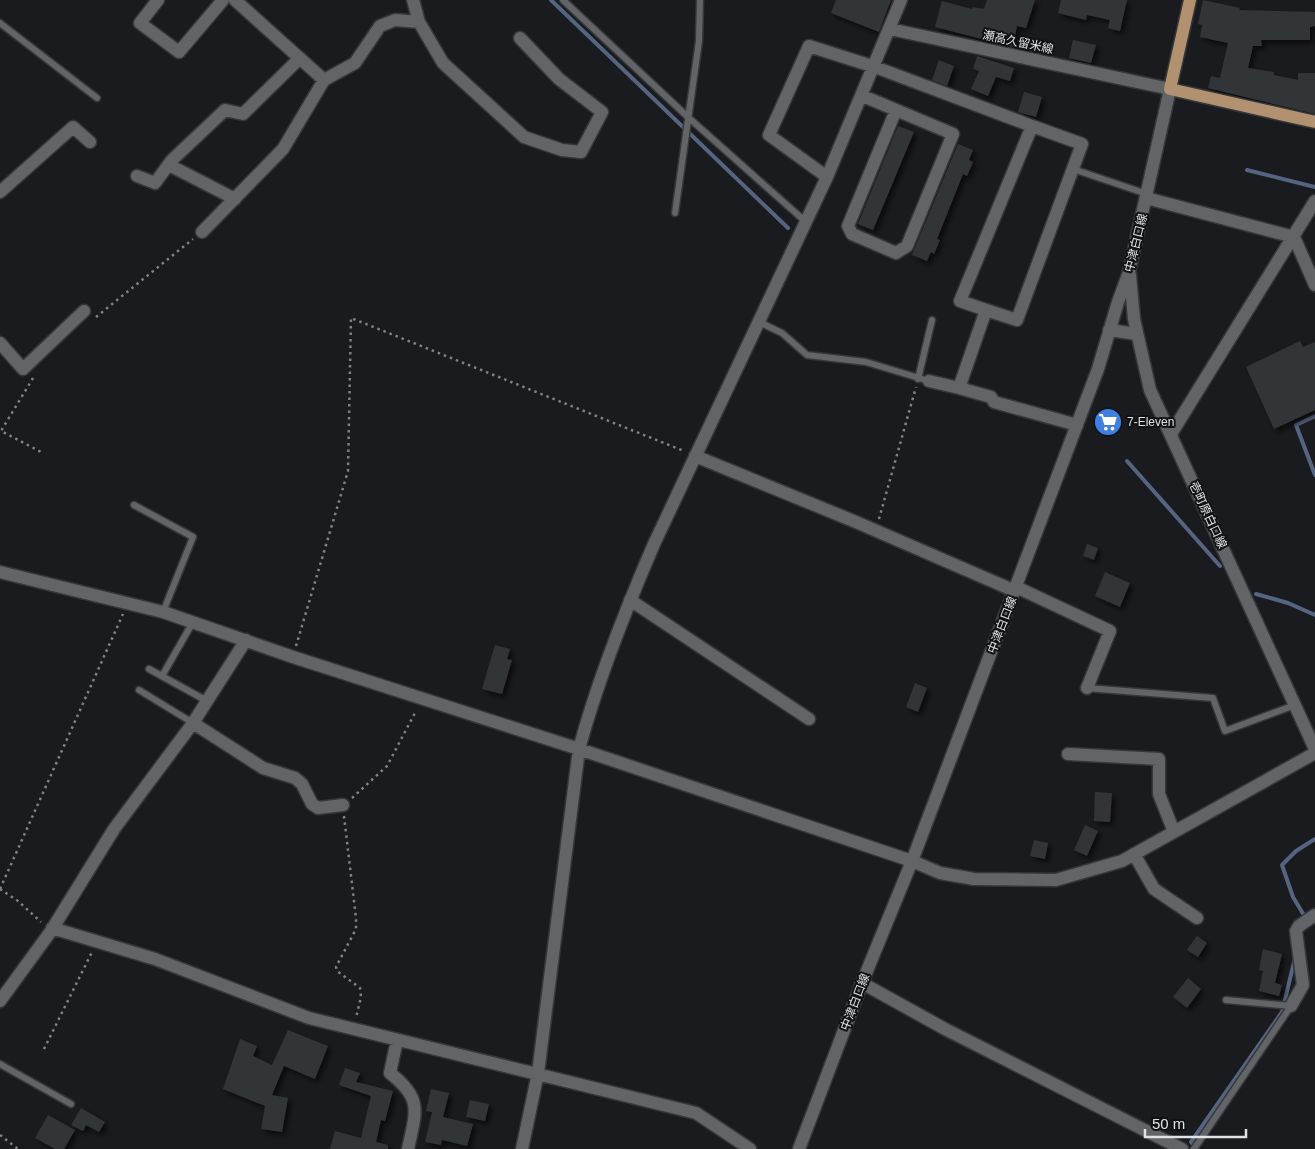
<svg xmlns="http://www.w3.org/2000/svg" width="1315" height="1149" viewBox="0 0 1315 1149" font-family="Helvetica,'Noto Sans JP',sans-serif">
	<defs>
		<filter id="shadow"><feDropShadow dx="3.5" dy="3.5" stdDeviation="2.5" flood-color="#0009"/></filter>
	</defs>
	<rect width="100%" height="100%" fill="#1a1b1e"/>
	<g fill="none" stroke-linecap="round" stroke-linejoin="round">
		<path stroke="#556581" stroke-width="4" d="M551 0 788 228
			M1247 170 1315 187
			M1315 416 1296 425 1315 475
			M1127 461 1220 566
			M1256 594 1288 603 1315 615
			M1305 917 1293 897 1282 865 1296 851 1315 839
			M1198 1149 1191 1142 1282 1012 1295 958"/>
	</g>
	<path fill="#333538" filter="url(#shadow)" d="M836 0H891L879 32 831 13Z
		M987 0H1035L1026 28 1017 26 1013 47 935 27 942 1 972 9 973 7 984 9Z
		M1061 0H1127L1120 31 1108 28 1110 20 1087 15 1086 20 1058 13Z
		M1203 0 1240 8 1239 10 1315 12V26L1310 27V40H1261L1262 46H1253L1248 68 1274 72V75L1298 80V73H1315V114L1208 88 1211 76 1220 78 1228 43 1200 37 1202 25 1198 24Z
		M1073 40 1096 45 1091 63 1069 58Z
		M977 56 1014 68 1010 81 996 77 988 96 971 89 979 71 973 69Z
		M939 60 954 66 947 86 932 80Z
		M1024 92 1042 97 1036 117 1018 112Z
		M898 126 914 132 873 230 858 224Z
		M958 144 973 150 969 160 973 162 967 176 963 174 937 239 940 240 934 254 931 252 927 261 912 255Z
		M1300 341 1303 347 1315 342V410L1274 429 1246 367Z
		M1087 544 1098 548 1094 560 1083 556Z
		M1105 572 1130 583 1120 607 1095 596Z
		M495 645 510 649 507 659 512 660 502 694 482 689Z
		M915 683 927 688 918 712 906 707Z
		M1095 792 1112 793 1110 822 1094 821Z
		M1085 825 1098 831 1087 856 1074 850Z
		M1034 840 1048 843 1045 859 1030 856Z
		M1197 936 1207 943 1198 957 1187 950Z
		M1263 949 1282 954 1275 983 1282 985 1279 996 1259 991 1263 971 1259 970Z
		M1188 978 1201 989 1187 1008 1173 997Z
		M288 1030 328 1046 315 1079 284 1066 272 1095 288 1098 282 1132 261 1129 265 1106 223 1089 240 1039 257 1046 253 1056 272 1065Z
		M345 1068 360 1073 356 1082 393 1091 385 1121 381 1120 376 1142 388 1145V1149H330L335 1131 361 1138 371 1096 339 1085Z
		M431 1089 449 1093 443 1117 473 1124 467 1146 442 1140 441 1145 425 1142 432 1112 426 1111Z
		M470 1100 489 1104 485 1121 466 1117Z
		M81 1108 105 1122 99 1132 86 1125 83 1131 71 1125Z
		M48 1115 75 1130 64 1149H55L35 1138Z"/>
	<g fill="none" stroke-linecap="round" stroke-linejoin="round">
		<defs>
			<path id="service" d="M563 0 689 118 806 222
				M0 23 97 98
				M1073 169 1147 194
				M675 213 699 41 700 0
				M759 322 782 333 807 355 866 362 929 381
				M918 379 932 320
				M134 505 193 537 163 612
				M149 669 207 701
				M162 676 193 622
				M1087 688 1213 698 1225 731 1295 705
				M139 690 193 723
				M0 1064 71 1104
				M1194 1149 1291 1006 1226 1000"/>
			<path id="minor" d="M158 0 140 23 179 52 223 0
				M235 0 324 80
				M419 22 443 63 524 137 562 150 581 152 602 112 559 79 520 38
				M890 29 1170 89
				M863 96 953 134 907 246 896 253 852 234 848 226 896 110
				M169 165 235 199
				M137 176 155 183 172 160 225 110 243 114 300 58
				M827 177 769 135 809 46 875 67 1032 126 960 301 986 310 959 388 991 397 994 402 1077 425
				M0 192 73 127 90 142
				M1146 198 1294 237
				M202 232 283 149 324 80 355 63 380 26 395 20 419 22 413 0
				M1294 237 1315 285
				M986 310 1017 320 1082 144 1032 126
				M0 343 23 369 84 311
				M929 381 959 388
				M1171 434 1315 201
				M695 456 856 522 1015 591
				M0 572 163 612 293 657 579 749 912 861 940 873 974 879 1056 880 1122 861 1315 753
				M1016 587 1110 631 1087 688
				M630 600 809 719
				M193 723 263 768 295 778 302 784 312 804 318 808 343 805
				M1068 754 1159 759V794L1174 832
				M1134 854 1154 889 1197 918
				M52 928 155 959 309 1018 696 1113 750 1149
				M862 983 945 1029 1182 1149
				M0 1001 51 931 114 829 193 723 246 640
				M1291 1006 1303 985 1296 931 1299 926 1315 915
				M397 1040 390 1073C423 1099 416 1111 408 1149
				M522 1149 538 1073 579 749C598 679 625 611 654 544L827 177 901 0"/>
			<path id="secondary" d="M1130 275 1134 319 1150 390 1315 749
				M1109 330 1137 334
				M799 1149 862 983 912 861 1098 369 1118 302 1129 272 1170 89"/>
			<path id="primary" d="M1190 0 1170 89 1315 122"/>
		</defs>
		<use href="#service" stroke="#363739" stroke-width="9"/>
		<use href="#minor" stroke="#363739" stroke-width="15"/>
		<use href="#secondary" stroke="#363739" stroke-width="15"/>
		<use href="#primary" stroke="#363739" stroke-width="15"/>
		<path stroke="#818285" stroke-width="2.5" stroke-dasharray="2.5 4" stroke-linecap="butt" d="M96 317 193 239
			M33 378 1 431 43 453
			M879 519 916 387
			M296 646 348 471 351 318 684 451
			M352 798 387 766 416 711
			M344 816 356 918V929L336 967 337 971 360 988 361 997 356 1018
			M0 889 123 614
			M0 889 18 901 41 922
			M44 1049 92 952
			M0 1135 18 1149"/>
		<use href="#service" stroke="#626468" stroke-width="6"/>
		<use href="#minor" stroke="#626468" stroke-width="12"/>
		<use href="#secondary" stroke="#626468" stroke-width="12"/>
		<use href="#primary" stroke="#b1916f" stroke-width="12"/>
	</g>
	<defs>
		<symbol id="supermarket-disc" viewBox="-11 -11 22 22"><circle r="9.5" fill="#3f7fe0" stroke="#111215"/><path d="M-6-5.5h2.5l.6 2H6L4.5 2H-2.5L-4.4-4H-6ZM-1.5 3.2a1.3 1.3 0 1 0 .1 0ZM3 3.2a1.3 1.3 0 1 0 .1 0Z" fill="#fff"/></symbol>
	</defs>
	<g fill-rule="evenodd">
		<use href="#supermarket-disc" x="1092" y="406" width="32" height="32"/>
	</g>
	<g text-anchor="middle" stroke-width="4" stroke-linejoin="round" paint-order="stroke">
		<g font-size="12" fill="#e2e3e6" stroke="#111215">
			<text transform="translate(1018 42) rotate(12)" y="4">瀬高久留米線</text>
			<text transform="translate(1136 243) rotate(-76)" y="4">中津白口線</text>
			<text transform="translate(1208 515) rotate(65)" y="4">壱町原白口線</text>
			<text transform="translate(1002 625) rotate(-69)" y="4">中津白口線</text>
			<text transform="translate(855 1002) rotate(-69)" y="4">中津白口線</text>
		</g>
		<g font-size="12" fill="#e2e3e6" stroke="#111215" text-anchor="start">
			<text x="1127" y="426">7-Eleven</text>
		</g>
	</g>
	<path d="M1145 1129v8h101v-8" fill="none" stroke="#e2e3e6" stroke-width="2.5"/>
	<text x="1152" y="1129" font-size="15" fill="#e2e3e6" stroke="#111215" stroke-width="4" paint-order="stroke">50 m</text>
</svg>
